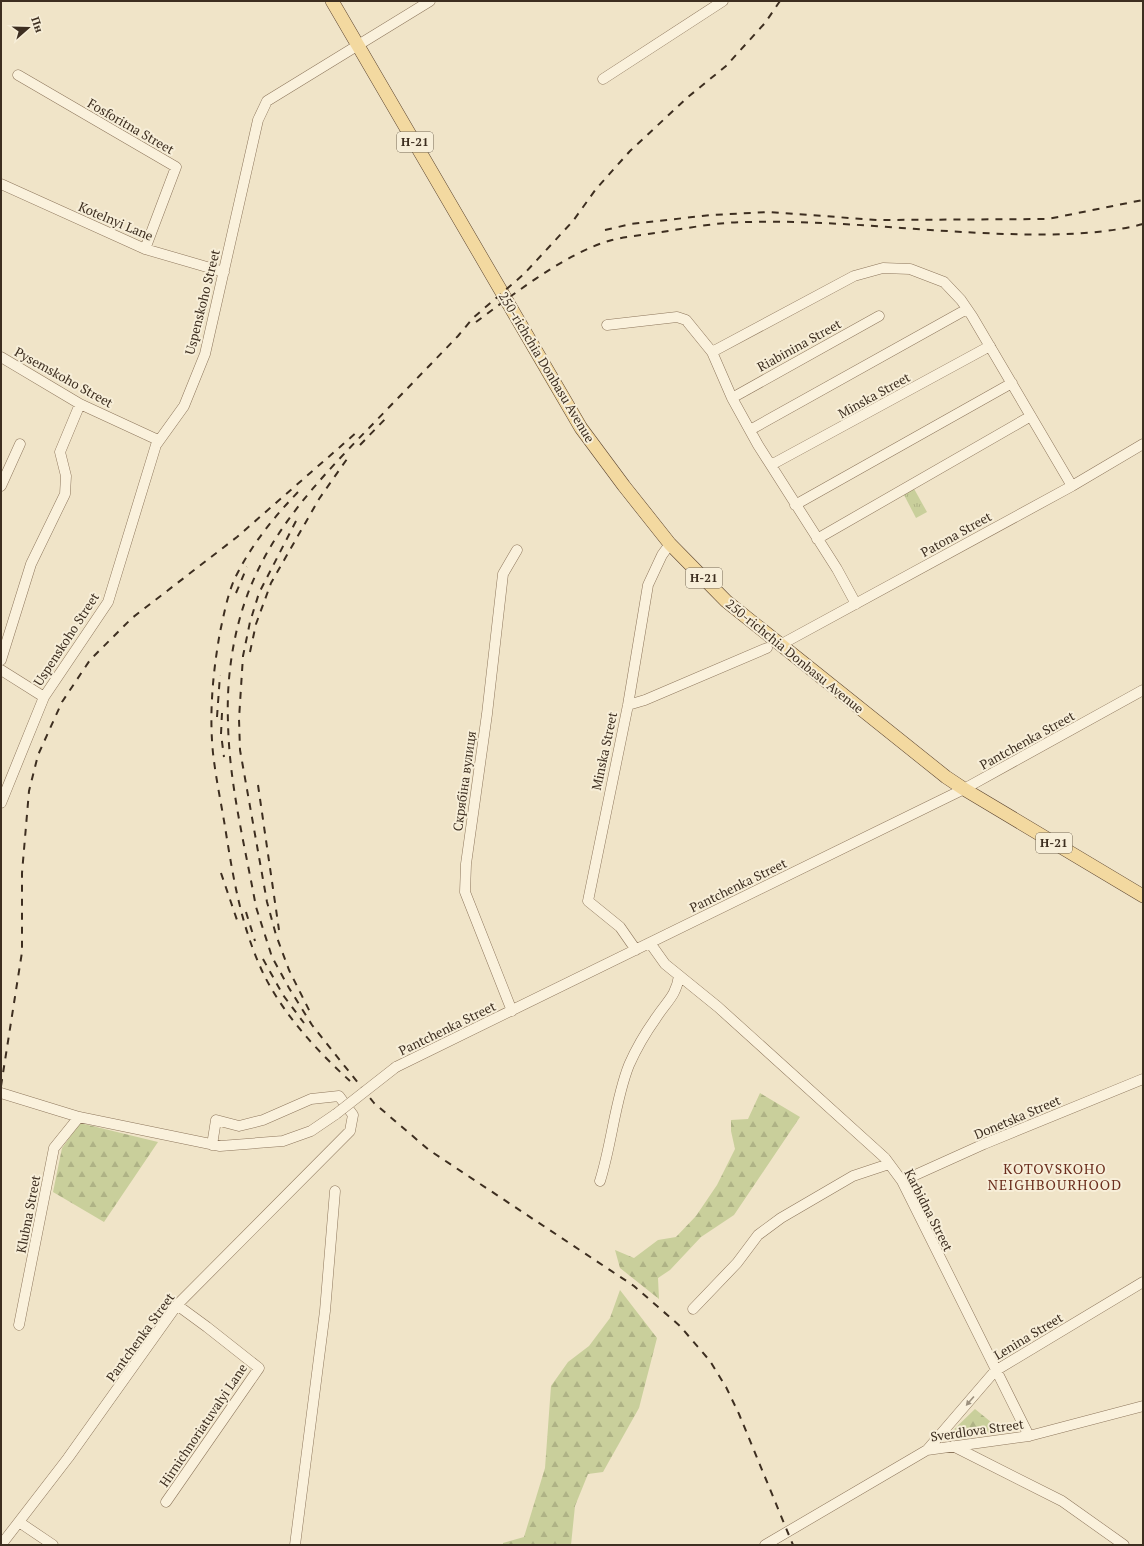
<svg xmlns="http://www.w3.org/2000/svg" width="1144" height="1546" viewBox="0 0 1144 1546" font-family="'PT Serif',serif">
	<defs>
		<pattern id="forest-firs" width="22" height="20" patternUnits="userSpaceOnUse"><rect width="22" height="20" fill="#c9cf9b"/><path d="M5 1l3.5 6h-7zM16 11l3.5 6h-7z" fill="#aeb285"/></pattern>
		<pattern id="park-tufts" width="24" height="20" patternUnits="userSpaceOnUse"><rect width="24" height="20" fill="#c9cf9b"/><path d="M3 7l-1-3M5 7V3M7 7l1-3M15 17l-1-3M17 17v-4M19 17l1-3" fill="none" stroke="#aeb285"/></pattern>
	</defs>
	<rect width="100%" height="100%" fill="#f0e4c8"/>
	<path fill="url(#forest-firs)" d="M760 1093 800 1117 734 1215 701 1237 670 1270 658 1278 659 1299 620 1268 615 1250 634 1258 658 1240 676 1237 696 1216 717 1185 735 1149 731 1131V1120L748 1119Z
		M80 1123 158 1142 104 1222 53 1192 62 1148Z
		M620 1290 657 1338 639 1408 603 1472 588 1474 575 1506 571 1545H503V1543L524 1537 545 1468 551 1386 568 1362 589 1346 610 1318Z
		M975 1409 1002 1431 945 1438Z"/>
	<path fill="url(#park-tufts)" d="M913 487 927 512 916 518 903 493Z"/>
	<g fill="none" stroke-linecap="round" stroke-linejoin="round">
		<defs>
			<path id="minor" d="M18 75 176 167 145 249
				M603 79 723 1
				M1 184 145 249 224 272
				M607 325 677 317 686 320 712 352 854 276 883 268 910 269 944 282 961 300 972 316 1072 486
				M712 352 732 398 758 445 837 569 856 604
				M1 357 80 404 158 440
				M732 398 879 316
				M750 430 967 309
				M771 465 990 346
				M1 486 20 444
				M795 505 1012 383
				M817 539 1031 416
				M780 645 1072 486 1143 444
				M1 660 31 564 65 494 66 476 60 452 80 404
				M1 670 44 697
				M628 705 645 700 767 648
				M1 803 44 697 108 602 156 445 184 406 205 354 258 120 267 101 430 1
				M650 943 665 964 718 1007 885 1158 902 1181 1029 1436
				M636 950 620 927 588 901 628 705 648 585 662 555 670 544
				M512 1011 465 892 466 864 487 714 503 574 517 550
				M396 1067 964 789 1143 690
				M1 1093 79 1117 220 1146 283 1141 311 1131 336 1114
				M600 1181C612 1143 615 1100 629 1065 636 1049 646 1032 656 1018 667 1001 676 996 679 976
				M902 1181 984 1144 1143 1079
				M693 1309 737 1263 758 1235 781 1218 853 1176 889 1164
				M19 1325 54 1148 79 1117
				M953 1446 1062 1501 1124 1545
				M927 1450 995 1371 1143 1282
				M166 1502 259 1368 207 1327 177 1305
				M19 1522 53 1545
				M1 1545 68 1458 177 1305 350 1131 353 1115 339 1096 311 1099 263 1120 239 1126 216 1120 212 1145
				M295 1545 325 1311 335 1191
				M765 1545 927 1450 1029 1436 1143 1406"/>
			<path id="major" d="M332 1 581 428 624 486 670 544 726 601 946 777 964 789 1143 896"/>
		</defs>
		<use href="#minor" stroke="#8d765c" stroke-width="11"/>
		<use href="#major" stroke="#5b4430" stroke-width="14"/>
		<use href="#minor" stroke="#faf1dc" stroke-width="10"/>
		<use href="#major" stroke="#f3d9a0" stroke-width="13"/>
		<path stroke="#3d2e20" stroke-width="2" stroke-dasharray="7 7" stroke-linecap="butt" d="M780 1 765 23 726 66 688 97 630 151 596 189 573 221 524 274 473 318 458 336C429 366 399 397 369 428 329 469 286 514 260 566 236 613 226 669 228 722 229 784 245 846 256 907L272 957 289 988 312 1025 374 1103 429 1150 634 1286 680 1326 710 1361 726 1387 739 1414 793 1545
			M605 230 631 224 711 215 769 212 877 220 1048 219 1143 200
			M476 322C514 294 567 252 612 240 628 236 645 235 661 232 689 228 719 222 747 222 819 220 891 228 963 232 1017 235 1091 238 1143 224
			M360 445 388 416
			M298 492C274 517 252 544 236 576 228 592 224 614 220 632 213 672 209 712 213 753 216 780 222 807 226 833 234 883 242 929 264 975 284 1015 317 1051 350 1081
			M296 521 259 593 250 622 243 656 239 719 240 750 267 902 276 935 289 970 311 1014
			M236 593 247 567
			M250 652 256 624 271 583 319 499 347 459
			M222 713 221 734 224 757
			M217 717 220 675
			M258 785 279 930
			M221 873 238 923
			M246 912 255 941
			M263 959 283 995 304 1023
			M1 1086 22 952V873L29 791 38 755 62 702 90 660 132 618 237 537 357 432"/>
		<defs>
			<path id="minor-bridge" d="M336 1114 396 1067"/>
		</defs>
		<use href="#minor-bridge" stroke="#8d765c" stroke-width="11" stroke-linecap="butt"/>
		<use href="#minor-bridge" stroke="#faf1dc" stroke-width="10"/>
	</g>
	<defs><path id="oneway-solid" d="M-6-.8H1V-3.2L6.5 0L1 3.2V.8H-6Z"/></defs>
	<use fill="#9c907e" href="#oneway-solid" transform="translate(970 1401) rotate(131)"/>
	<g text-anchor="middle" stroke-width="4" stroke-linejoin="round" paint-order="stroke">
		<g fill="#f7eed8" stroke="#756857" stroke-width="1">
			<rect x="397" y="132" width="36" height="20" rx="3"/>
			<rect x="686" y="568" width="36" height="20" rx="3"/>
			<rect x="1036" y="833" width="36" height="20" rx="3"/>
		</g>
		<g font-size="12" font-weight="bold" fill="#3d2e20">
			<text x="415" y="146">Н-21</text>
			<text x="704" y="582">Н-21</text>
			<text x="1054" y="847">Н-21</text>
		</g>
		<g font-size="13" fill="#3d2e20" stroke="#f7eed8">
			<text transform="translate(131 126) rotate(30)" y="5">Fosforitna Street</text>
			<text transform="translate(116 221) rotate(23)" y="5">Kotelnyi Lane</text>
			<text transform="translate(202 302) rotate(-76)" y="5">Uspenskoho Street</text>
			<text transform="translate(799 345) rotate(-29)" y="5">Riabinina Street</text>
			<text transform="translate(547 367) rotate(59)" y="5">250-richchia Donbasu Avenue</text>
			<text transform="translate(64 377) rotate(29)" y="5">Pysemskoho Street</text>
			<text transform="translate(874 395) rotate(-29)" y="5">Minska Street</text>
			<text transform="translate(956 534) rotate(-29)" y="5">Patona Street</text>
			<text transform="translate(66 639) rotate(-57)" y="5">Uspenskoho Street</text>
			<text transform="translate(795 656) rotate(39)" y="5">250-richchia Donbasu Avenue</text>
			<text transform="translate(1027 740) rotate(-29)" y="5">Pantchenka Street</text>
			<text transform="translate(604 751) rotate(-78)" y="5">Minska Street</text>
			<text transform="translate(464 781) rotate(-82)" y="5">Скрябіна вулиця</text>
			<text transform="translate(738 885) rotate(-26)" y="5">Pantchenka Street</text>
			<text transform="translate(447 1028) rotate(-26)" y="5">Pantchenka Street</text>
			<text transform="translate(1017 1117) rotate(-23)" y="5">Donetska Street</text>
			<text transform="translate(929 1210) rotate(63)" y="5">Karbidna Street</text>
			<text transform="translate(28 1214) rotate(-79)" y="5">Klubna Street</text>
			<text transform="translate(1028 1336) rotate(-31)" y="5">Lenina Street</text>
			<text transform="translate(140 1337) rotate(-54)" y="5">Pantchenka Street</text>
			<text transform="translate(203 1425) rotate(-56)" y="5">Hirnichnoriatuvalyi Lane</text>
			<text transform="translate(977 1430) rotate(-8)" y="5">Sverdlova Street</text>
		</g>
		<g font-size="14" letter-spacing="1" fill="#6b2e1e" stroke="#f7eed8">
			<text x="1055" y="1174">KOTOVSKOHO<tspan x="1055" dy="16">NEIGHBOURHOOD</tspan></text>
		</g>
	</g>
	<rect width="1144" height="1546" fill="none" stroke="#3d2e20" stroke-width="4"/>
	<g transform="translate(28 28) rotate(70)" stroke="#f7eed8" stroke-width="3" paint-order="stroke">
	<path d="M0-3L7 15L0 10L-7 15Z" fill="#3d2e20"/>
	<text y="-6" font-size="11" font-weight="bold" text-anchor="middle" fill="#3d2e20">Пн</text>
	</g>
</svg>
